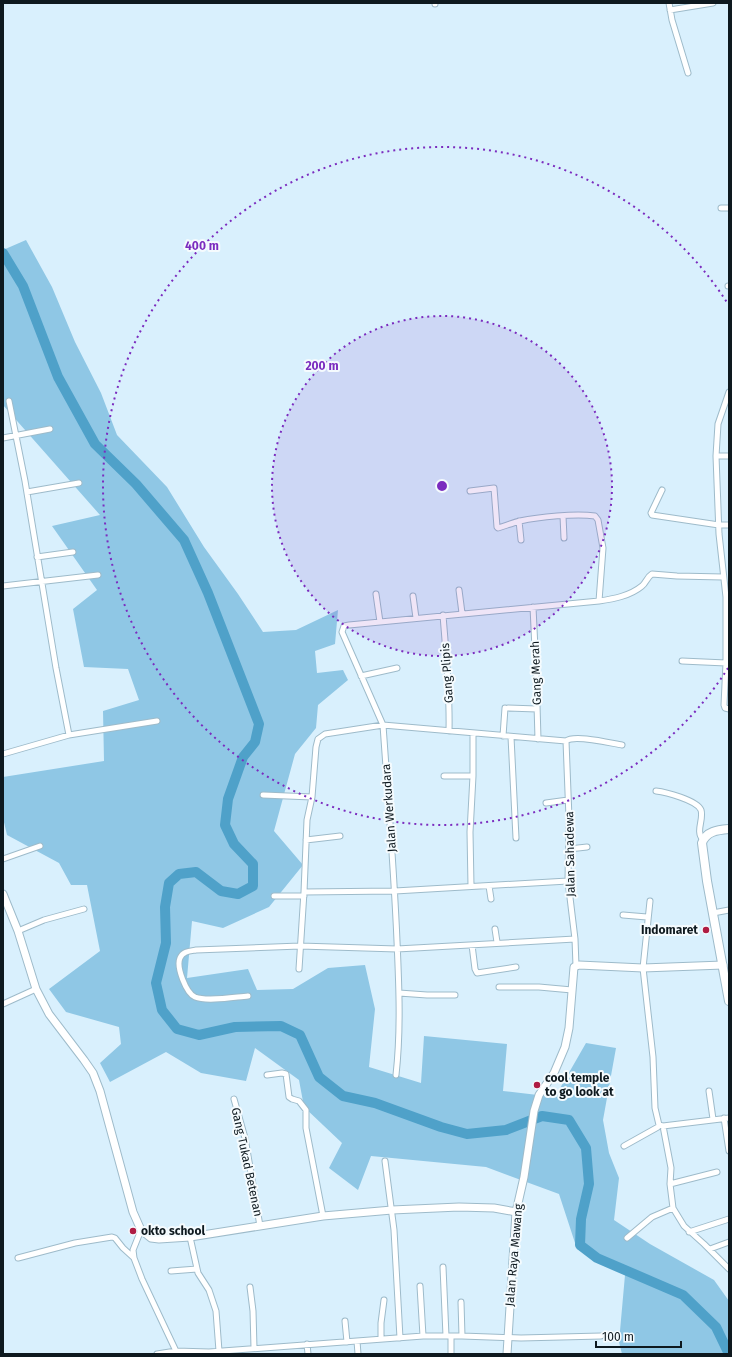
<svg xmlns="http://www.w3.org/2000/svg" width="732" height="1357" viewBox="0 0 732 1357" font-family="'Fira Sans',sans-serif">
	<rect width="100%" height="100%" fill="#d9f0fd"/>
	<path fill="#8fc7e5" d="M26 240 52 287 75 342 101 393 117 435 167 487 204 547 238 594 263 632 296 630 338 610 335 644 315 651 317 673 343 670 348 680 318 705 316 728 295 754 274 831 303 865 269 907 223 928 192 921 187 978 248 969 257 990 293 989 328 968 365 965 375 1009 369 1067 421 1083 424 1036 507 1044 503 1091 555 1097 586 1043 616 1048 603 1120 609 1153 619 1178 614 1220 650 1244 714 1280 729 1301V1354H622L619 1342 625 1275 577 1249 559 1194 486 1167 371 1156 358 1190 329 1168 342 1143 304 1107 299 1080 255 1048 246 1081 201 1073 166 1052 110 1082 100 1063 121 1044 119 1027 66 1012 49 989 100 951 87 885H71L59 863 7 835 3 818V777L104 761 103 711 139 700 128 669 84 667 73 609 97 590 52 526 100 515 3 405V250Z"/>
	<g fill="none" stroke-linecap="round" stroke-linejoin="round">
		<path stroke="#4fa1c9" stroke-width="10" d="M3 253 23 286 58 377 95 444 136 484 184 540 208 593 259 724 255 742 243 757 228 799 225 825 234 844 253 864V886L238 894 221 891 196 872 179 874 169 883 165 907 166 943 156 983 162 1010 177 1029 199 1035 235 1027 281 1026 300 1035 319 1077 343 1096 375 1103 441 1127 467 1134 506 1130 542 1116 569 1120 586 1148 589 1184 581 1219 580 1245 597 1258 683 1295 716 1327 729 1354"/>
		<defs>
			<path id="minor" d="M435 3V4
				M669 3 672 20 688 73
				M670 10 713 3
				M721 208H729
				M728 286H729
				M729 392 718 424 716 456 719 534 726 597V663L724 705 725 708 729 709
				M9 401 25 481 56 668 69 735
				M3 438 50 429
				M716 456H729
				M662 490 651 513 652 515 719 525H729
				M470 491 494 488 497 527 498 528C505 526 512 523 520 521 538 517 576 513 595 516L598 520 603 548 599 601 349 625 344 626 342 632 383 725 566 741
				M27 492 79 483
				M563 516 564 538
				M519 521 521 540
				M37 557 73 552
				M3 586 98 575
				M459 590 462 613
				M376 594 380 622
				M413 596 416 618
				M599 601C613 599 630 596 642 586 646 583 647 577 652 574L677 576 723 577
				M533 607 536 670 538 739
				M443 615C446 654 450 692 449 731
				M682 661 726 663
				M361 676 397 668
				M508 708 537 709
				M503 736 505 708
				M511 737 516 838
				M566 741 569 818 568 881 575 939 576 966
				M566 741C574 734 610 743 622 745
				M3 754 69 735 157 721
				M444 776H473
				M656 791C665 792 697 800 701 810 704 820 695 831 703 840
				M263 795 312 797
				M546 803 568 800
				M306 840 340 836
				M569 849 587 847
				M3 859 40 846
				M471 886 470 832 473 776V733
				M489 886 491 899
				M304 892 307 820 312 797 316 747 318 739 325 734 383 725C388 797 394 869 397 941 399 986 401 1030 396 1075
				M274 896H304
				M650 901 643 968 653 1057 655 1108 659 1125
				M713 913 729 910
				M623 915 647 917
				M495 929 497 942
				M18 931 44 920 84 909
				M472 945 475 969 477 973 516 967
				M299 969 304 892 395 891 568 881
				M499 987H539L572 990
				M399 993 427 995H455
				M248 996C235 997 207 1002 195 997 186 993 176 967 180 958 183 951 190 951 196 950L300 946 397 949 575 939
				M3 1004 36 989
				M267 1075 282 1073 286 1074 289 1097 292 1099 299 1101 306 1110V1128L323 1216
				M709 1091 713 1119
				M234 1099 245 1138 260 1226
				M724 1118 729 1151
				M663 1126 671 1168 670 1184 673 1208 684 1226 704 1244 729 1269
				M624 1146 658 1127 659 1125 663 1126 729 1118
				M385 1161 394 1230 400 1338
				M670 1184 717 1172
				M141 1230 133 1250 134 1258 142 1279 167 1332 176 1351 209 1352 423 1336H462L521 1338 601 1336
				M689 1232 729 1219
				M190 1237 198 1273 209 1290 216 1311 219 1351
				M627 1238 652 1217 673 1208
				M710 1249 729 1242
				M18 1258 75 1243 112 1237 115 1238 123 1248 134 1258
				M443 1267 446 1336
				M171 1271 197 1269
				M420 1286 423 1336
				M250 1287 253 1311 254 1348
				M461 1302 462 1336
				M345 1321 347 1342
				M451 1336V1354
				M381 1339V1323L384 1300
				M357 1341 358 1354
				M307 1344 308 1354
				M157 1354 176 1351"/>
			<path id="secondary" d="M3 894 18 931 36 989 49 1014 84 1060 93 1073 100 1091 133 1212 141 1230 151 1238 159 1239 190 1237 323 1216 392 1210 459 1207 494 1208 516 1212
				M507 1354 516 1212 524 1177 534 1111 539 1095 554 1073 565 1047 569 1028 574 967 579 965 643 968 723 965"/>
			<path id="primary" d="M729 829C718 830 706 831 702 843L707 881 729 1001"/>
		</defs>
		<use href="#minor" stroke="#9ebbca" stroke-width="7"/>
		<use href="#secondary" stroke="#9ebbca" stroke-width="9"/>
		<use href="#primary" stroke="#9ebbca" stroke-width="10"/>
		<use href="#minor" stroke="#fff" stroke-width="5"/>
		<use href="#secondary" stroke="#fff" stroke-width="7"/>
		<use href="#primary" stroke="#fff" stroke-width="8"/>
	</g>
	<circle cx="442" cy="486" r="170" fill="#7b2cbf" fill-opacity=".12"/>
	<g fill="none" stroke="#7b2cbf" stroke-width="2" stroke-dasharray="2 4">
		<circle cx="442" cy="486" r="170"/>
		<path d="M728 668A339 339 0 1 1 728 304"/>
	</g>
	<g fill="#af1c43" stroke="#f5fbfe" stroke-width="1.5">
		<circle cx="706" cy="930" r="4"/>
		<circle cx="537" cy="1085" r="4"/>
		<circle cx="133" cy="1231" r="4"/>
	</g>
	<g text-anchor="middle" stroke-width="4" stroke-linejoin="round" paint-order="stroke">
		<g font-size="12" fill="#0e191f" stroke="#f5fbfe">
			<text transform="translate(447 673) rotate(-94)" y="4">Gang Plipis</text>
			<text transform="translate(536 673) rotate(-92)" y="4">Gang Merah</text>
			<text transform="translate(389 808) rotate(-94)" y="4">Jalan Werkudara</text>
			<text transform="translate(570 854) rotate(-91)" y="4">Jalan Sahadewa</text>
			<text transform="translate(247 1162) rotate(78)" y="4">Gang Tukad Betenan</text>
			<text transform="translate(514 1255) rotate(-85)" y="4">Jalan Raya Mawang</text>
		</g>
		<g font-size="12" font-weight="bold" fill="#0e191f" stroke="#f5fbfe" text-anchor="start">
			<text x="698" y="934" text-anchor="end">Indomaret</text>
			<text x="545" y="1082">cool temple<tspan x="545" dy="14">to go look at</tspan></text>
			<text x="141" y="1235">okto school</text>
		</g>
	</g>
	<circle cx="442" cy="486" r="6" fill="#7b2cbf" stroke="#f5fbfe" stroke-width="2"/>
	<g font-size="12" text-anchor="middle" font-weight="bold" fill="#7b2cbf" stroke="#f5fbfe" stroke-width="4" stroke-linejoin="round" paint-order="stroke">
		<text x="202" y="250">400 m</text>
		<text x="322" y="370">200 m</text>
	</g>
	<rect width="732" height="1357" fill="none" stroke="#0e191f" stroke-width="8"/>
	<path d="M596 1341v6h85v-6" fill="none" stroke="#0e191f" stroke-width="2"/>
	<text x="602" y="1341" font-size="12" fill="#0e191f" stroke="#f5fbfe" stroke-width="3" paint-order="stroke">100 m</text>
</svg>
